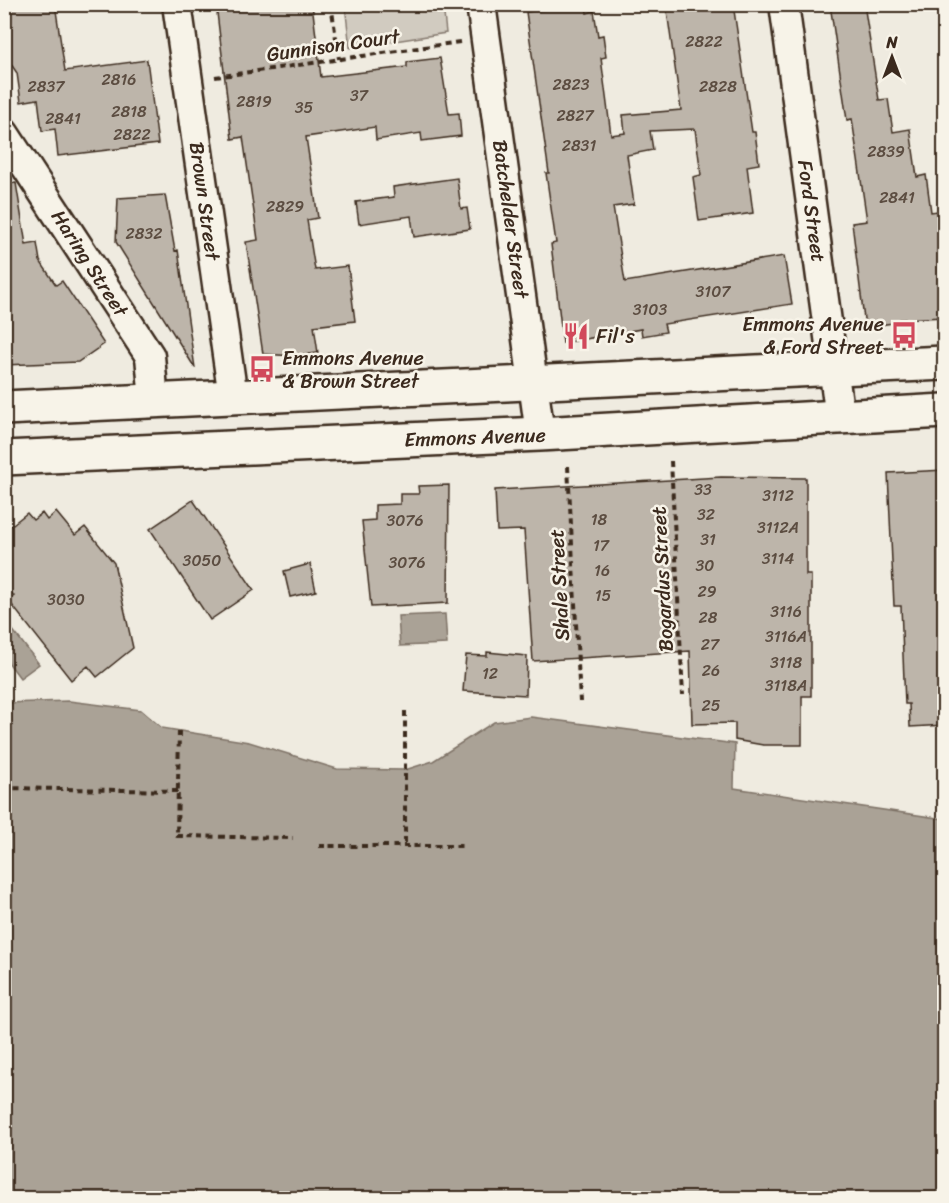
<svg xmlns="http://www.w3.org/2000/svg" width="949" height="1203" viewBox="0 0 949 1203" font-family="Sriracha,sans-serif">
	<rect width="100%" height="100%" fill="#efebe0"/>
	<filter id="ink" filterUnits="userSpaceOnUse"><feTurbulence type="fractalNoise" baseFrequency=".0167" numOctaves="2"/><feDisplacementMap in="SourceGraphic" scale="12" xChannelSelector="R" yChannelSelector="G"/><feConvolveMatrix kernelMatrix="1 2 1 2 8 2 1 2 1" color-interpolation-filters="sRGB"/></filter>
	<g filter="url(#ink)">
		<path fill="#d1cbc0" stroke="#867a6f" stroke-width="1.5" d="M345 5H394L396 11 443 5 446 33 350 48Z"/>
		<path fill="#aaa296" stroke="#7e7266" stroke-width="1.5" d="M445 614 447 644 400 646 398 616Z
			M5 620 39 664 20 678 5 658Z
			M69 701 141 710 162 728 249 742 337 769 405 770 433 761 494 722 531 717 735 744 734 788 944 819V1198H5V703Z"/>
		<path fill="#bdb5aa" stroke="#3b2a1e" stroke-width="1.5" d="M23 4H55L65 71 147 60 158 144 58 156 55 129 42 131 38 99 21 102 17 73 4 54V7Z
			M216 4H312L321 77 407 67V62L440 58 449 114 459 113 461 136 422 141 421 133 376 140 375 127 306 137 318 218 307 220 315 270 348 266 355 321 314 326 318 353 294 356 263 354 246 242 258 240 243 137 232 139Z
			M679 4H733L752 132H755L759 164 747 166 753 213 699 221 693 177 701 175 695 129 650 131 653 150 627 155 634 204 613 207 625 282 784 256 792 304 664 324 666 332 642 336 641 329 563 343 551 244 556 243 546 173H549L526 12 586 5 587 13 594 11 598 36 603 35 606 57 601 58 611 135 625 133 623 115 681 110 667 11 680 9Z
			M830 4H864L879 100 888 99 893 132 910 129 917 177 926 175 931 212 945 210V317L900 319V322L865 327 852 223 867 221 852 119 847 120Z
			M457 178 461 209 467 208 470 229 414 237 411 216 359 224 356 202 394 197 393 187Z
			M16 183 26 245 37 243 40 261 56 285 62 281 104 344 78 362 4 365V184Z
			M165 195 175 251 178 250 195 368 116 242 118 198Z
			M945 470V725L910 727 909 704H905L901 606H894L888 473Z
			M721 477 806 478V575H811V696H802V745H763L735 740V723L692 724 690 651 533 661 524 530 497 531 495 490Z
			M449 485 448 603 371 607 362 521 375 520V505L400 504V494H419L418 486Z
			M193 500 254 590 210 620 150 529Z
			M56 512 75 535 85 527 114 563 133 648 97 677 88 666 71 680 8 600 14 596 4 584V531L27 513 33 520 42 513 47 520Z
			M310 564 316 591 290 597 284 571Z
			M487 652 527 656 526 695 463 691 466 655 487 656Z"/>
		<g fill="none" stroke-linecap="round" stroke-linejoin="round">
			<defs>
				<path id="street" d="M177 4 233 397
					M481 4 540 434
					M784 4 840 418
					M4 133 150 356 154 401"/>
				<path id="secondary" d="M4 408 944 363
					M4 458 540 434 944 411"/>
			</defs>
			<use href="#street" stroke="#3b2a1e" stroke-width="33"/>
			<use href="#secondary" stroke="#3b2a1e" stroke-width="38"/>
			<path stroke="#3b2a1e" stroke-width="4" stroke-dasharray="6 4.5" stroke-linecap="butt" d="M331 4 339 59
				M215 77 460 42
				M671 461 683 695
				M568 466 580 702
				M405 711V846
				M179 731 177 836 293 838
				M4 788 178 791
				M319 846H464"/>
			<use href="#street" stroke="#f7f3e8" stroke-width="28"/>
			<use href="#secondary" stroke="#f7f3e8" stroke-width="33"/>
		</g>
	</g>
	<defs>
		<symbol id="bus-bare" viewBox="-9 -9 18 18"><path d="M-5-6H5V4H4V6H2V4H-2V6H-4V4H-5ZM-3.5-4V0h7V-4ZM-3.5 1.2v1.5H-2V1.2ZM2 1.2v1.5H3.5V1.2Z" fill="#d1495b" stroke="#f7f3e8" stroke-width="2.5" paint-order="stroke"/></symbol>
		<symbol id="restaurant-bare" viewBox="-9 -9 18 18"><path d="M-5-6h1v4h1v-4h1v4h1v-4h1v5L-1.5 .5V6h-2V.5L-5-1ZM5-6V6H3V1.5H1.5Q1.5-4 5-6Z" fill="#d1495b" stroke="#f7f3e8" stroke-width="2.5" paint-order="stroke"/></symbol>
	</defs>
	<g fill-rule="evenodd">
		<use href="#bus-bare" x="885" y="316" width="38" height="38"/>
		<use href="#restaurant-bare" x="557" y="317" width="38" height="38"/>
		<use href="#bus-bare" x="243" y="350" width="38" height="38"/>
	</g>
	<g text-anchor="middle" stroke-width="5" stroke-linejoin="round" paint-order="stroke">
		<g font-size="16" fill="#5c4d41">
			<text x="704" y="47">2822</text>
			<text x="119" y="85">2816</text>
			<text x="571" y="90">2823</text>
			<text x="46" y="92">2837</text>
			<text x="718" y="92">2828</text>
			<text x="359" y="101">37</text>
			<text x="254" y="107">2819</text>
			<text x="304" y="113">35</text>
			<text x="129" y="117">2818</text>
			<text x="575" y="121">2827</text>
			<text x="63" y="124">2841</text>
			<text x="132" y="140">2822</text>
			<text x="579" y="151">2831</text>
			<text x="886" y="157">2839</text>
			<text x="897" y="203">2841</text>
			<text x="285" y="212">2829</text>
			<text x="144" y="239">2832</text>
			<text x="713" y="297">3107</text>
			<text x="650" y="315">3103</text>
			<text x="703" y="495">33</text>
			<text x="778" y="501">3112</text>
			<text x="706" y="520">32</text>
			<text x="599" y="525">18</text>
			<text x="405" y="526">3076</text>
			<text x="778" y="533">3112A</text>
			<text x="708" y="545">31</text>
			<text x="601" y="551">17</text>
			<text x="778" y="564">3114</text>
			<text x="202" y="566">3050</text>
			<text x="407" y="568">3076</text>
			<text x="705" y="571">30</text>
			<text x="602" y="576">16</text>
			<text x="707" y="597">29</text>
			<text x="603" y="601">15</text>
			<text x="66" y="605">3030</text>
			<text x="786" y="617">3116</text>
			<text x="708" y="623">28</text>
			<text x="786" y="642">3116A</text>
			<text x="710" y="650">27</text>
			<text x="786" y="668">3118</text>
			<text x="711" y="676">26</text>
			<text x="490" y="679">12</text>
			<text x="786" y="691">3118A</text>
			<text x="711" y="711">25</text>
		</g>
		<g font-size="20" fill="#3b2a1e" stroke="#f7f3e8">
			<text transform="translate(333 45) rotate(-8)" y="7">Gunnison Court</text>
			<text transform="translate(205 201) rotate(82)" y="7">Brown Street</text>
			<text transform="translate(812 211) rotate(82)" y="7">Ford Street</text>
			<text transform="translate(511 219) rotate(82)" y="7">Batchelder Street</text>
			<text transform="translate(90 263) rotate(57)" y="7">Haring Street</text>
			<text transform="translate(475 437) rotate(-2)" y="7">Emmons Avenue</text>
			<text transform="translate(662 579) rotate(-93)" y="7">Bogardus Street</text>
			<text transform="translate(559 585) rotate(-93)" y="7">Shale Street</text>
		</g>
		<g font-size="20" fill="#3b2a1e" stroke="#f7f3e8" text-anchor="start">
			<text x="884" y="331" text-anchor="end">Emmons Avenue<tspan x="884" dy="23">&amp; Ford Street</tspan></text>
			<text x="596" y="343">Fil's</text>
			<text x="282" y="365">Emmons Avenue<tspan x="282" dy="23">&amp; Brown Street</tspan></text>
		</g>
	</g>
	<rect width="949" height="1203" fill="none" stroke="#f7f3e8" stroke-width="24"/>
	<rect x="12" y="12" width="925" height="1179" fill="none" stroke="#3b2a1e" stroke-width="2" filter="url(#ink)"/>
	<g transform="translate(892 57)" stroke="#f7f3e8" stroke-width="4.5" paint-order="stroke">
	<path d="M0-4.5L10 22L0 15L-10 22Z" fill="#3b2a1e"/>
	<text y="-9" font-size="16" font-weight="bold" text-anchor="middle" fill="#3b2a1e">N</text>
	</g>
</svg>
